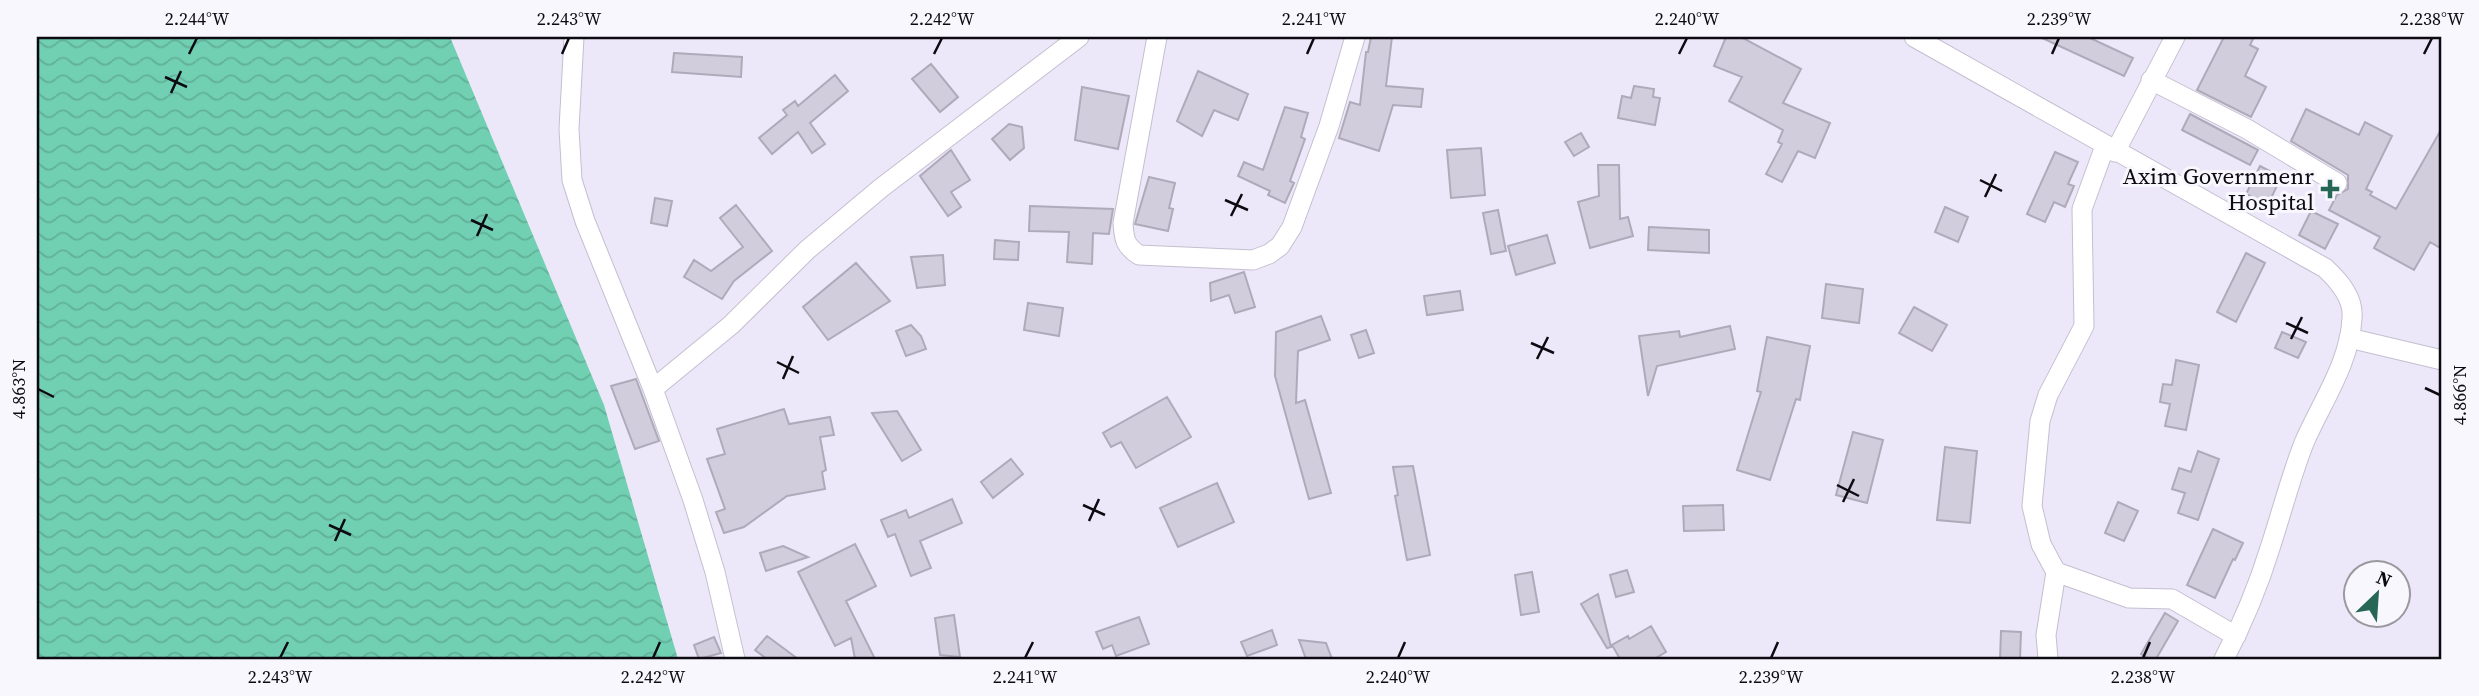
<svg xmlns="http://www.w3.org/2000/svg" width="2479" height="696" viewBox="0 0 2479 696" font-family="'Source Serif 4',serif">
	<defs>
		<pattern id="water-waves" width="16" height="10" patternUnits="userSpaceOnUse" patternTransform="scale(1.75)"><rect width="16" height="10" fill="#71d0b2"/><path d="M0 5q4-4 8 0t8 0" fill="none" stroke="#61b198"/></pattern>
	</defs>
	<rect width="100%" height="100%" fill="#ede8f9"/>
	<path fill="url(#water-waves)" d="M37 37H450L604 405 678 659H37Z"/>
	<path fill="#d2cddd" stroke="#afaaba" stroke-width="2" d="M1371 37H1392L1386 86 1423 89 1421 107 1393 105 1379 151 1339 138 1350 102 1360 105 1366 52H1368Z
		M1726 37H1741L1801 69 1783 103 1830 123 1815 158 1798 151 1782 182 1766 174 1782 144 1778 142 1783 130 1729 101 1742 77 1714 66Z
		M2040 37H2088L2133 58 2124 76Z
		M2224 37H2254L2250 45 2258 49 2245 76 2266 87 2251 117 2197 90Z
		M674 53 742 57 741 77 672 72Z
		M931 64 958 97 940 112 912 79Z
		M1198 71 1248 94 1238 120 1214 110 1202 136 1177 121Z
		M835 75 848 91 810 123 825 144 812 153 798 132 772 154 759 138 787 115 783 110 795 101 798 106Z
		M1634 86 1654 89 1653 97 1660 98 1655 125 1618 118 1622 96 1631 98Z
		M1082 87 1129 96 1118 149 1075 140Z
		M1285 107 1308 113 1301 137 1305 139 1290 181 1294 183 1285 203 1268 195 1270 191 1238 176 1244 162 1263 170Z
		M2306 109 2359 135 2365 122 2392 136 2366 189 2372 192 2370 195 2396 209 2442 128V249L2430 242 2414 270 2374 248 2380 237 2329 210 2337 195 2348 189V175L2291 141Z
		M2190 114 2258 150 2250 165 2182 130Z
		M1009 124 1022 127 1024 148 1010 160 992 139Z
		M1581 133 1589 147 1574 156 1565 142Z
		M1481 148 1485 195 1451 198 1447 150Z
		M951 150 970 180 951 192 961 207 948 216 920 176Z
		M2055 152 2078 162 2068 184 2074 186 2065 207 2054 202 2045 222 2027 214Z
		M1598 165H1619L1620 219 1628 217 1633 236 1590 248 1578 202 1599 196Z
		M2260 166 2281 177 2268 205 2246 194Z
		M1149 177 1175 183 1169 208 1173 209 1168 231 1135 224Z
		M655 198 672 201 667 226 651 223Z
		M736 205 772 251 734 281 722 299 684 277 694 260 711 271 743 247 720 218Z
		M1030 206 1113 209 1109 234 1093 233 1092 264 1067 262 1069 232 1029 231Z
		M1945 207 1968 217 1958 242 1935 232Z
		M1498 210 1506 251 1491 254 1483 213Z
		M2311 211 2338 224 2325 249 2299 235Z
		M1649 227 1709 230V253L1648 250Z
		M1547 235 1555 263 1516 275 1508 246Z
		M995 240 1019 242 1018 260 994 259Z
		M2246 253 2265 263 2236 322 2217 312Z
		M943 255 945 285 917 288 911 257Z
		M856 263 890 301 828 340 803 307Z
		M1244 272 1255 307 1235 313 1229 295 1211 301 1210 283Z
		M1826 284 1863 289 1859 323 1822 318Z
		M1460 291 1463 310 1427 315 1424 296Z
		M1028 303 1063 308 1059 336 1024 330Z
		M1914 307 1947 325 1932 351 1899 333Z
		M1321 316 1330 340 1298 351 1296 403 1305 400 1331 493 1309 499 1275 376 1276 332Z
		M911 325 921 336 926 349 906 356 896 331Z
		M1730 326 1735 349 1657 366 1648 396 1639 336 1679 331 1680 337Z
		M1366 330 1374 353 1359 358 1351 335Z
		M2282 332 2306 342 2298 358 2275 348Z
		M1767 337 1810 346 1800 400 1796 399 1770 480 1737 470 1761 392 1757 391Z
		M2176 360 2199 365 2186 430 2165 426 2170 404 2160 402 2163 384 2172 385Z
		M636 379 659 441 635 449 611 386Z
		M1167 397 1191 437 1136 468 1121 442 1111 447 1103 433Z
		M784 409 789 424 830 417 834 435 820 437 826 470 822 472 825 489 787 496 744 527 724 533 716 512 725 509 707 459 725 454 717 429Z
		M897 411 921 450 902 461 872 413Z
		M1853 432 1883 440 1867 503 1836 495Z
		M1945 447 1977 451 1970 523 1937 520Z
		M2198 451 2219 459 2198 520 2178 513 2185 493 2172 489 2179 468 2191 472Z
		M1011 459 1023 474 993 498 981 482Z
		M1413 466 1430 555 1407 560 1395 496 1398 495 1393 467Z
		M1217 483 1234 522 1178 547 1160 508Z
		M952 499 962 523 920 541 931 568 911 576 895 534 888 537 881 520 906 510 909 518Z
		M2118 502 2138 511 2124 541 2105 533Z
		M1723 505 1724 530 1684 531 1683 506Z
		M2213 529 2243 543 2235 560 2233 559 2215 598 2187 585Z
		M855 544 876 586 846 601 875 659H855L851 638 835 646 798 572Z
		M783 546 808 557 766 571 760 553Z
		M1627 570 1634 592 1616 597 1610 575Z
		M1532 572 1539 612 1521 615 1515 575Z
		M1598 594 1611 647 1607 648 1581 604Z
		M2165 613 2178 621 2156 659H2150L2141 654Z
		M954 615 960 657 940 655 935 618Z
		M1139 617 1149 644 1116 656 1112 645 1103 649 1096 632Z
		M1651 626 1666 652 1654 659H1620L1612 645 1628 636 1629 639Z
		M1272 630 1277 645 1247 656 1241 642Z
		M2001 631 2021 632 2020 659H2000Z
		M767 636 798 659H767L755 650Z
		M714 637 721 653 699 659 694 645Z
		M1299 640 1326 643 1332 659H1306Z"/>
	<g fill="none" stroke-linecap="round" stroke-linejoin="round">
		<defs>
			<path id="minor" d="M574 37 569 129 572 180 585 221 653 389 693 500 715 572 735 659
				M1157 37 1123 223C1124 239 1125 246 1139 255L1253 260 1269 254 1280 246 1292 227 1329 126 1355 37
				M1914 37 2325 268C2339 281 2354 298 2352 318 2350 363 2321 403 2304 443 2291 476 2282 511 2271 545 2259 584 2243 623 2224 659
				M2151 80 2247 129 2337 183
				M2115 152 2175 37
				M2349 338 2442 360
				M653 389 731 325 807 250 881 188 1079 37
				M2056 572 2129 598 2172 599 2236 636
				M2048 659 2046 635 2056 572 2041 544 2032 506 2040 421 2048 395 2084 326 2082 209 2105 146"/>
		</defs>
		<use href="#minor" stroke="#c4bfd0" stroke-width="21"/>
		<use href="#minor" stroke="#fff" stroke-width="19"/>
	</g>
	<path fill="none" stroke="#0d0b11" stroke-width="2.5" d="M189 54 197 38M562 54 569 38M934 54 942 38M1307 54 1314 38M1679 54 1687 38M2052 54 2059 38M2424 54 2432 38M165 77 187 87M171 93 181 71M1980 180 2002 191M1985 197 1996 174M1225 200 1248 210M1231 216 1242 194M471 220 493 230M477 236 487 214M2286 323 2308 333M2291 339 2302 317M1531 343 1554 353M1537 359 1548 337M777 362 799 373M783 379 793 356M2425 388 2440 395M38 389 54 397M1837 485 1859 496M1843 502 1854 479M1083 505 1105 515M1089 521 1099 499M329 525 351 535M335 541 345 519M280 658 288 642M653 658 660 642M1025 658 1033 642M1398 658 1405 642M1771 658 1778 642M2143 658 2150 642"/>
	<path fill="#266654" stroke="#f9f7fe" stroke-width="2.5" d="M2326.5 178.5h7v7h7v7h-7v7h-7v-7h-7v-7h7z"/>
	<g text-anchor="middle" stroke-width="6" stroke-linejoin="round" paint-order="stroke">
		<g font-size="23" fill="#0d0b11" stroke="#f9f7fe" text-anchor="end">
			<text x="2314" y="184">Axim Governmenr<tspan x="2314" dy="26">Hospital</tspan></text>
		</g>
	</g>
	<rect width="2479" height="696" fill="none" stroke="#f9f7fe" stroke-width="77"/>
	<g transform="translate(2377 594) rotate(25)"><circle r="33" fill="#f9f7fe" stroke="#9b999f" stroke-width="2"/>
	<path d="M0-5L12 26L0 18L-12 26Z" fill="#266654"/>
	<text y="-10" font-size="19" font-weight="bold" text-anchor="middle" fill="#0d0b11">N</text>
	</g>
	<rect x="38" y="38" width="2402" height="620" fill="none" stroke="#0d0b11" stroke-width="2.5"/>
	<g font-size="18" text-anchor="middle" fill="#0d0b11">
		<text x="197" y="25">2.244°W</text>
		<text x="569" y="25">2.243°W</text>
		<text x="942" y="25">2.242°W</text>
		<text x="1314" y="25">2.241°W</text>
		<text x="1687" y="25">2.240°W</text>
		<text x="2059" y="25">2.239°W</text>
		<text x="2432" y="25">2.238°W</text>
		<text transform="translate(19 389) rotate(-90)" y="6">4.863°N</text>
		<text transform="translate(2460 395) rotate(-90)" y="6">4.866°N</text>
		<text x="280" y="683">2.243°W</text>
		<text x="653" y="683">2.242°W</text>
		<text x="1025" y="683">2.241°W</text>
		<text x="1398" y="683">2.240°W</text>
		<text x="1771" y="683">2.239°W</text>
		<text x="2143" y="683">2.238°W</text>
	</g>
</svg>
